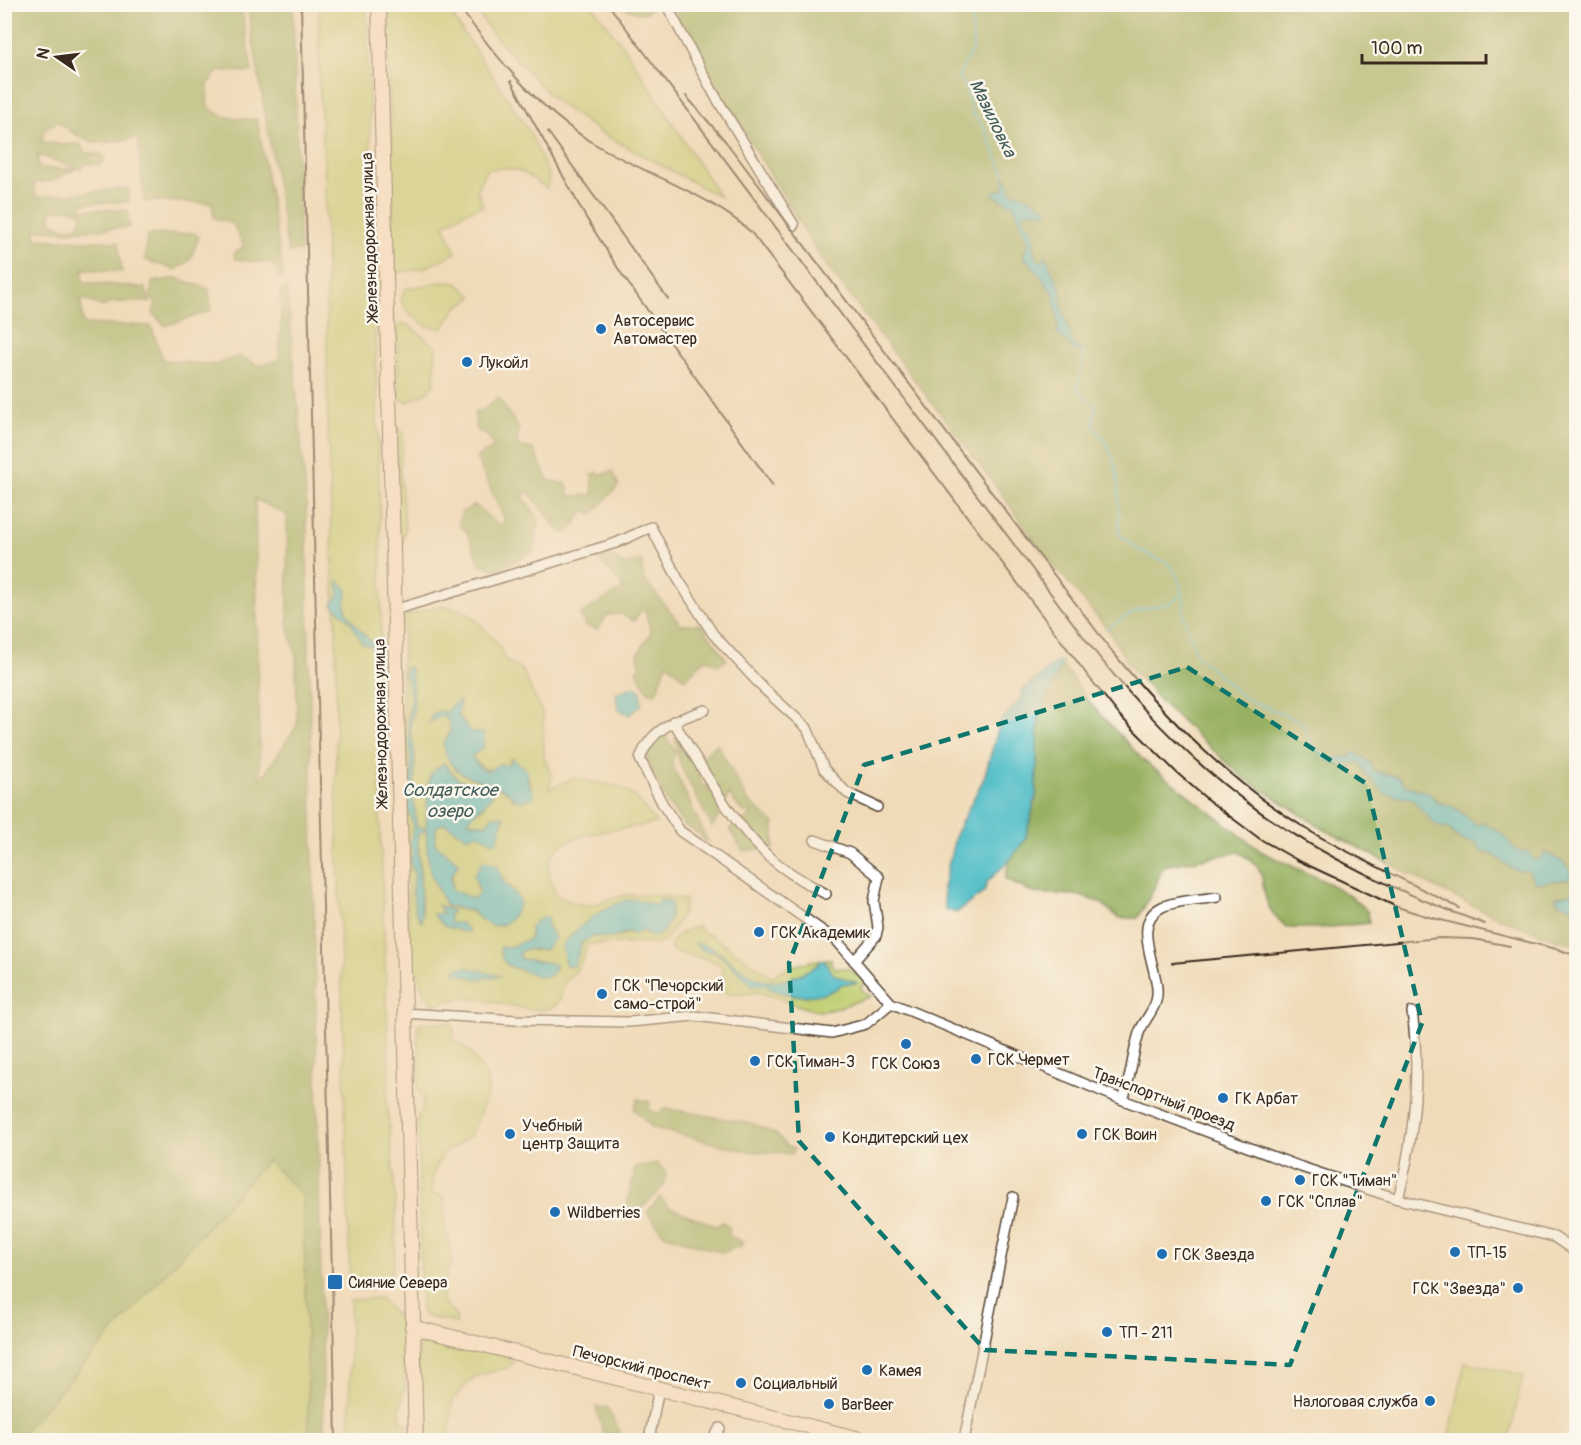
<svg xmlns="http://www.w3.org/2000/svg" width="1581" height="1445" viewBox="0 0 1581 1445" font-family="Pangolin,sans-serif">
	<rect width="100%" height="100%" fill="#fbf7ec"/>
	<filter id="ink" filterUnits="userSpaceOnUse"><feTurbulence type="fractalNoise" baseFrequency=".0167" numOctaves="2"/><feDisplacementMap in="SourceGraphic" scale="12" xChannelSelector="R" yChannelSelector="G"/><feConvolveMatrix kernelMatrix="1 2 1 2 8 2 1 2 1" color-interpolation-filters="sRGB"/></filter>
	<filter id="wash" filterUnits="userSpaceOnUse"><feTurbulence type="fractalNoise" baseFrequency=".008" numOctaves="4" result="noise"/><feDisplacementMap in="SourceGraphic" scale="24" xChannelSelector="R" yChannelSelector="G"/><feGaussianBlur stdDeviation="1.35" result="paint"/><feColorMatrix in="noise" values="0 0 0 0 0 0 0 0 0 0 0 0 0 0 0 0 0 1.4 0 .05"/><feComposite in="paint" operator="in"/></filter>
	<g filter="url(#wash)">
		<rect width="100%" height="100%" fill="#f0dbb9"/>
		<path fill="#c0cd6f" stroke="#7e7c46" stroke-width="1.5" fill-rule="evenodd" d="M319 5H367L381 562 380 822 389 1067C388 1080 387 1092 387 1105 390 1137 406 1263 386 1283 377 1292 361 1289 350 1290L336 779V619L335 607 332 604 334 601 328 435 325 182 319 79Z
			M385 5H445L531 134 549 176 547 189C525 172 515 164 486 170L477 189 483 206 465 212 444 225 456 253 424 268 396 273 393 253 392 147Z
			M472 5H592L623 46 720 197 601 133 553 99 493 34Z
			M442 282 457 283 473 297 456 308 443 328C427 330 406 315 401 300L405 289Z
			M401 323 407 324 436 347 434 384 426 393 408 402 401 400 399 397 397 328Z
			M397 425 403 435 400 469 405 529 401 552H396Z
			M436 607 454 608 470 615 498 643 506 661 522 670 543 715 544 757 552 777 549 789 573 778 620 787 636 797 656 823C628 831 543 828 549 873 550 880 554 889 556 895 592 915 596 899 629 895 649 893 666 896 686 900L682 915 663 943 587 944C585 952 582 963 577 970 574 973 570 975 567 979 560 988 564 1001 553 1007 529 1020 470 983 435 1006L424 993 409 951 402 670 404 616ZM405 668 411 670 414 705 410 727 415 755 414 803 420 862 422 920 412 891 415 876 410 863 414 850 410 846 413 825 408 810 411 768 408 714 411 695ZM460 701 458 716 471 732 484 734 483 747 472 757C484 773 490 770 508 765L511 758 524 767 531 785 514 800C495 773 449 790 443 742 451 734 452 730 447 719L440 716 431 722 439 711 446 713ZM444 763 458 779 493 793 482 809 472 813 468 822 487 824 504 817 499 838H487L477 833 467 837 444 823 436 827 435 844 443 853 452 857V890L473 899 480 893 476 885 497 865 504 882 515 892 482 921C470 906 461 914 450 906 422 885 426 807 430 776ZM634 899 656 905 649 935C636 925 625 937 612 938 604 939 595 934 588 938 581 942 579 951 577 959L572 934 618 904ZM445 907 453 911 449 914V923H461L468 930 444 926 434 914 442 915 443 913 440 908ZM542 917 548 921 547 926 555 938 535 951 525 949 518 953 520 959 550 963 556 966 551 975 521 971 502 959 503 947 507 948 530 939V927ZM472 969 500 976 477 979 456 973Z
			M698 926 701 931 712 936 773 977C782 966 817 959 831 959V964L836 969C852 965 855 976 867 983L861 986 862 991 871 996C855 1001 837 1010 821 1011 807 1012 775 995 759 993 746 990 735 1000 723 991V969L719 963 673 951 670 946C674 934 687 930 698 926Z
			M435 1022 453 1024 454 1040 470 1051 487 1077 488 1093 471 1135 445 1153 439 1161 433 1175 432 1192 445 1198 444 1227 451 1248 452 1262 443 1284V1301L457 1317 456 1323 424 1316 421 1308 418 1116 422 1111 424 1098 418 1089V1024Z
			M267 1160 303 1195 309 1440H16Z
			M380 1298 396 1315 401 1324 405 1387 400 1408V1420L407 1424V1440H350V1300Z
			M424 1341C447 1342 495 1347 514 1362L507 1368 476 1376 462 1389 452 1401 449 1440H419L418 1343Z
			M1465 1362 1523 1375 1509 1440H1482L1450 1434Z"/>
		<path fill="#98b062" stroke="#6a6d40" stroke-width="1.5" fill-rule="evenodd" d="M5 4 241 5 252 72 218 71 208 84 207 105C220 120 239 119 257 119L284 277 279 278 274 264 235 259 234 253 244 247 233 224 214 218 212 203 144 201 138 138C98 143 92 149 58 122L45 129 41 141 62 145 80 144 85 153 102 154 105 160 99 165 87 164 80 169 38 155V168L75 169 52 181 34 183 36 197 129 188V202L82 203 81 209 128 210 130 227 70 231 36 230V239L118 242 122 272 83 269V282L145 288 151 302H113L103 307 81 298 83 324 151 326 163 360 214 365 239 356 259 366 279 360C280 336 282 314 281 290L287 289 306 496 324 1440H309L303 1196 267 1160 16 1440H5ZM73 209 83 214 78 227 64 228 50 221 53 210ZM255 499 287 515 288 624 296 656 297 726 260 780Z
			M247 5H293L300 251 288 252Z
			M619 5H654C645 20 632 11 619 5Z
			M673 5H1576V892L1555 897 1559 903 1576 908V944L1555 939 1497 917 1444 892 1325 830 1241 776 1161 702 1128 664 1109 631 1038 546 999 490 821 258 681 27ZM1351 756H1361L1371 763 1372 770 1398 777 1405 785 1423 791 1446 806 1454 807 1477 825 1502 834 1513 850 1532 859H1540L1550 853 1571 872 1568 879 1535 883 1528 870 1499 858 1477 843 1457 839 1451 830 1440 826 1412 799 1386 794 1360 763 1341 764 1345 757Z
			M195 233 199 237 190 260 176 270 145 260 147 235Z
			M177 278 209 289 211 311 165 326 153 314 156 302 151 297 152 282Z
			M498 397 519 429 517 446 533 449 548 480 566 484 570 496 593 495 592 475 598 472 599 475 612 471 619 485 592 514 584 510 569 533H561L530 493H524L523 497 539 519 534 551 496 570 480 564 467 532 459 525 461 513 475 505 499 526 505 520 476 457 494 448 488 436 477 430 474 413 485 409Z
			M599 552H605L624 565 642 561 643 578 681 625 701 624 727 660 718 665 706 658 685 679 667 663 656 694 647 691 636 670 640 666 638 654 651 632 645 611 642 609 634 621 621 614 607 615 598 630 586 626 580 614 624 588 597 557Z
			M1062 665 1090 703 1143 760 1262 852 1328 883 1352 897 1368 912 1369 923 1321 928H1287C1282 922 1273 916 1270 909 1256 881 1273 873 1239 852L1163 866 1156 885 1138 918H1119L1100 902 1076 895 1033 893 1005 879 1009 861 1025 840 1036 796 1038 718Z
			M663 733 676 752 671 762 708 842 703 841 700 834 685 826 668 804 645 755 651 742Z
			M675 737H680L699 763 701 785 706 787 709 784 701 758 717 744 748 801 774 823V848L743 851 729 829 751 816V813L742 811 728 794 724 808 712 827 680 765Z
			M638 1099 650 1102 649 1110 660 1114 664 1108 754 1124 778 1135 786 1146 794 1149 793 1154 747 1151 653 1128 634 1109Z
			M657 1163 666 1173 664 1186 636 1214 626 1209 635 1167Z
			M660 1197 669 1207 716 1226 722 1222 729 1226V1236L743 1242 740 1248 734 1247 723 1253 664 1234 647 1212Z
			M596 1407H607L624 1440H592L604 1435Z"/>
		<path fill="#4fbdc7" stroke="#457472" stroke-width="1.5" d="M1005 175 1012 192 1028 197 1050 210 1045 213 1026 211 1022 216 1033 231 1035 257 1042 262 1045 256 1060 287 1062 308 1073 345 1083 349 1076 352 1056 332 1059 327 1053 293 1028 260H1024V253L1029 243 1014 206 993 195 994 191 1003 190Z
			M338 581C356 595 342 593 346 609 347 616 372 645 380 648V655L372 647 362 643 350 621 332 604 339 595Z
			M1057 662H1062V665L1038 718 1036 796 1025 840 1009 861 987 882 984 892 956 913 945 909 943 888 956 833 984 778 1001 720 1019 700 1023 689Z
			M408 666 411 669 414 705 410 727 415 755 414 803 417 828 423 827 425 831 418 834V843L422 923 416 913 412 891 415 876 410 863 413 850 410 846 413 825 408 810 411 768 408 724 411 695 405 674Z
			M634 686 641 691 642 705 629 715 618 709 616 693Z
			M460 701 458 716 471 732 484 733 483 747 472 757 480 768 488 771 499 764 508 765 512 758 528 772 527 779 535 797 519 802C513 799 511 793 505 790 477 776 449 781 443 742 451 734 452 730 447 719L440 716 429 723 432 715 439 711 446 713 452 704Z
			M1355 752 1371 763 1372 770 1398 777 1405 785 1429 793 1437 802 1454 807 1477 825 1483 823C1489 826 1496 830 1502 834 1513 842 1511 855 1529 851L1532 859H1540L1545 852 1563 862 1572 873 1568 879 1535 883 1528 870C1506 875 1501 851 1481 852L1477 843 1462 841 1450 830 1435 824 1412 799 1386 794 1367 776 1360 763 1341 764 1327 759 1351 756Z
			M443 763 458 779 493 793C486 809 474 808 468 822L487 824 492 816H504L499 838 495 843 477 833 467 837 444 823 436 827 435 844 459 863 450 877 452 890 473 899 480 893 474 875 483 861 497 865 504 882 520 900C516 918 501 934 483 921 478 918 477 914 472 911 463 908 454 908 445 905 441 893 433 883 430 870 424 840 426 806 430 775Z
			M1576 892V908L1559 903 1555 897Z
			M634 899 656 905 660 899 671 902C672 916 668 931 655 937L644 931 634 934 629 932 609 938 594 936 582 942 574 966 569 967 565 964 562 946C578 926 608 902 634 899Z
			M438 905 453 911 449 915 450 923H461L469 931 464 932 444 926 433 914 443 913Z
			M542 917H547V926L555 938 544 950 525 949 519 953 521 959 550 963 556 966 551 975C541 980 537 976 528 972 512 966 501 969 500 947L507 948 530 939V927Z
			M695 943C713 946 721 954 735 965 769 989 781 985 818 965L820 960 826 962C831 979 844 977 858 983L842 984C829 999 782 1000 765 985L753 986C749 982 721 955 716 953 708 950 700 952 695 943Z
			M465 967 501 976 477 979 456 973V969Z"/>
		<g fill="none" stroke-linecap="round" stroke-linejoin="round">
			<path stroke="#4fbdc7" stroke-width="2" d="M972 4 973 48 958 77 965 86 972 113 984 127 1005 175
				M1083 349C1087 367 1075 376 1078 391L1096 405 1093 426C1124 457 1118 493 1119 534L1139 550 1169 564 1176 573 1184 598 1183 614 1197 656 1246 699 1301 721 1313 745 1327 759
				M1106 629 1137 610 1172 603 1182 592"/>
		</g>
	</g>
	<g filter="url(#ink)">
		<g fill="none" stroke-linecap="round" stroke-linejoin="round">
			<defs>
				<path id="street" d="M666 4 714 94 794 225
					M394 610 616 543 651 527 678 579 713 634 763 688 807 728 824 769 847 793 877 807
					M705 710C677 719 650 729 640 759L662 803 680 831 837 941 891 1003 1123 1100 1301 1167 1398 1199 1554 1237 1576 1252
					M673 721C701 765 727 816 765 853 783 870 804 882 826 894
					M815 840 850 853 879 877 874 901 878 927 876 936 854 961
					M404 1013 517 1020 629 1022 695 1016 832 1033 866 1024 891 1003
					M1123 1100C1131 1077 1132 1056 1139 1033 1143 1022 1153 1012 1156 1001 1164 975 1127 924 1162 907 1177 900 1201 900 1217 897
					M1398 1199C1414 1138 1421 1075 1412 1012
					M649 1440 659 1388
					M712 1440 720 1428
					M964 1440 1013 1197"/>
				<path id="secondary" d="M379 4 416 1440
					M412 1327 864 1440"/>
			</defs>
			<use href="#street" stroke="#564535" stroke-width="12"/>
			<use href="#secondary" stroke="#564535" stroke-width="16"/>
			<use href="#street" stroke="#fff" stroke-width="9"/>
			<use href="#secondary" stroke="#fce5cf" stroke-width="14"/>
			<path stroke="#3b2a1e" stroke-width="2" d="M301 4 336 1440
				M457 4C496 57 537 108 593 143 644 174 706 192 751 232L1088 676 1120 716 1176 772 1208 800 1260 839 1297 860 1397 907 1429 917 1564 951
				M608 4 1085 639C1199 787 1310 861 1485 924
				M511 81 585 216 621 273 773 486
				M686 96 726 142 1111 650C1169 721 1234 786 1313 833 1361 860 1411 883 1459 908
				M548 132 668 299
				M1555 948 1576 956
				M1172 963 1440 938 1473 939 1510 946"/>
		</g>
	</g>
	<path d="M0 0H1581V1445H0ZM1187 667 1367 784 1422 1023 1290 1365 985 1350 799 1141 789 963 864 765Z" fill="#f0dbb9" fill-opacity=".55" fill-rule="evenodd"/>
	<path fill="none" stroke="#0f766e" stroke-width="4.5" stroke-dasharray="12 8" stroke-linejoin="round" d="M1187 667 1367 784 1422 1023 1290 1365 985 1350 799 1141 789 963 864 765Z"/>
	<g fill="#1f6fb2" stroke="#fbf7ec" stroke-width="2">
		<circle cx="601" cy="329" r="6"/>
		<circle cx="467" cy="362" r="6"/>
		<circle cx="759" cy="932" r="6"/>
		<circle cx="602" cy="994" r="6"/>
		<circle cx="906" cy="1044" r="6"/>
		<circle cx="976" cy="1059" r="6"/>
		<circle cx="755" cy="1061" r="6"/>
		<circle cx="1223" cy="1098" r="6"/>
		<circle cx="510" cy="1134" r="6"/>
		<circle cx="1082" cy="1134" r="6"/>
		<circle cx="830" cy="1137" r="6"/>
		<circle cx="1300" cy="1180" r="6"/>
		<circle cx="1266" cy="1201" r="6"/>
		<circle cx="555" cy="1212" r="6"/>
		<circle cx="1455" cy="1252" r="6"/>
		<circle cx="1162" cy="1254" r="6"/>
		<rect x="327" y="1274" width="16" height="16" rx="3"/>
		<circle cx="1518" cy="1288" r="6"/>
		<circle cx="1107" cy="1332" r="6"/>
		<circle cx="867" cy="1370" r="6"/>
		<circle cx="741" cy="1383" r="6"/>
		<circle cx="1430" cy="1401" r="6"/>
		<circle cx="829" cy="1404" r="6"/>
	</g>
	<g text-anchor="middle" stroke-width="5" stroke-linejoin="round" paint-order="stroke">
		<g font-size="16" fill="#3b2a1e" stroke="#fbf7ec">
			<text transform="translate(369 237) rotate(-92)" y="6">Железнодорожная улица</text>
			<text transform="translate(380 723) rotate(-91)" y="6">Железнодорожная улица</text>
			<text transform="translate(1164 1098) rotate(21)" y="6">Транспортный проезд</text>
			<text transform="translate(642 1367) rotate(14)" y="6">Печорский проспект</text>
		</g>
		<g font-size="16" fill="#3b2a1e" stroke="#fbf7ec" text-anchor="start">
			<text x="613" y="326">Автосервис<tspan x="613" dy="18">Автомастер</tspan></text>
			<text x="479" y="368">Лукойл</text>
			<text x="771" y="938">ГСК Академик</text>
			<text x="614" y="991">ГСК "Печорский<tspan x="614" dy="18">само-строй"</tspan></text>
			<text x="988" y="1065">ГСК Чермет</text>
			<text x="767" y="1067">ГСК Тиман-3</text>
			<text x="906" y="1069" text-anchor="middle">ГСК Союз</text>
			<text x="1235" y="1104">ГК Арбат</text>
			<text x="522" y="1131">Учебный<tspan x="522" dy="18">центр Защита</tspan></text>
			<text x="1094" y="1140">ГСК Воин</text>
			<text x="842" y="1143">Кондитерский цех</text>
			<text x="1312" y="1186">ГСК "Тиман"</text>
			<text x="1278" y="1207">ГСК "Сплав"</text>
			<text x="567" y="1218">Wildberries</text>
			<text x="1467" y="1258">ТП-15</text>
			<text x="1174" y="1260">ГСК Звезда</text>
			<text x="348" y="1288">Сияние Севера</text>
			<text x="1506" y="1294" text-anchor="end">ГСК "Звезда"</text>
			<text x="1119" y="1338">ТП - 211</text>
			<text x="879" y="1376">Камея</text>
			<text x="753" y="1389">Социальный</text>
			<text x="1418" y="1407" text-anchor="end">Налоговая служба</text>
			<text x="841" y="1410">BarBeer</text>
		</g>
		<g font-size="18" font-style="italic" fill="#425d59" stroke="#fbf7ec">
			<text transform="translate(993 118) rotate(64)" y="6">Мазиловка</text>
			<text x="450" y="796">Солдатское<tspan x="450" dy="21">озеро</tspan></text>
		</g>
	</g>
	<rect width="1581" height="1445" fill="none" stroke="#fbf7ec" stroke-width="24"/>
	<g transform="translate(57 57) rotate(284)" stroke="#fbf7ec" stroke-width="4.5" paint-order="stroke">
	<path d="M0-4.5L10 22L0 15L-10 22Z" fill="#3b2a1e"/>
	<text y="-9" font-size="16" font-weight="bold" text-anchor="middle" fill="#3b2a1e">N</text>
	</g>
	<path d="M1362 54v9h124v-9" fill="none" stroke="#3b2a1e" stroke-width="3"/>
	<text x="1371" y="54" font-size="18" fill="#3b2a1e" stroke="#fbf7ec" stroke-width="4.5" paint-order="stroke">100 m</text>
</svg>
